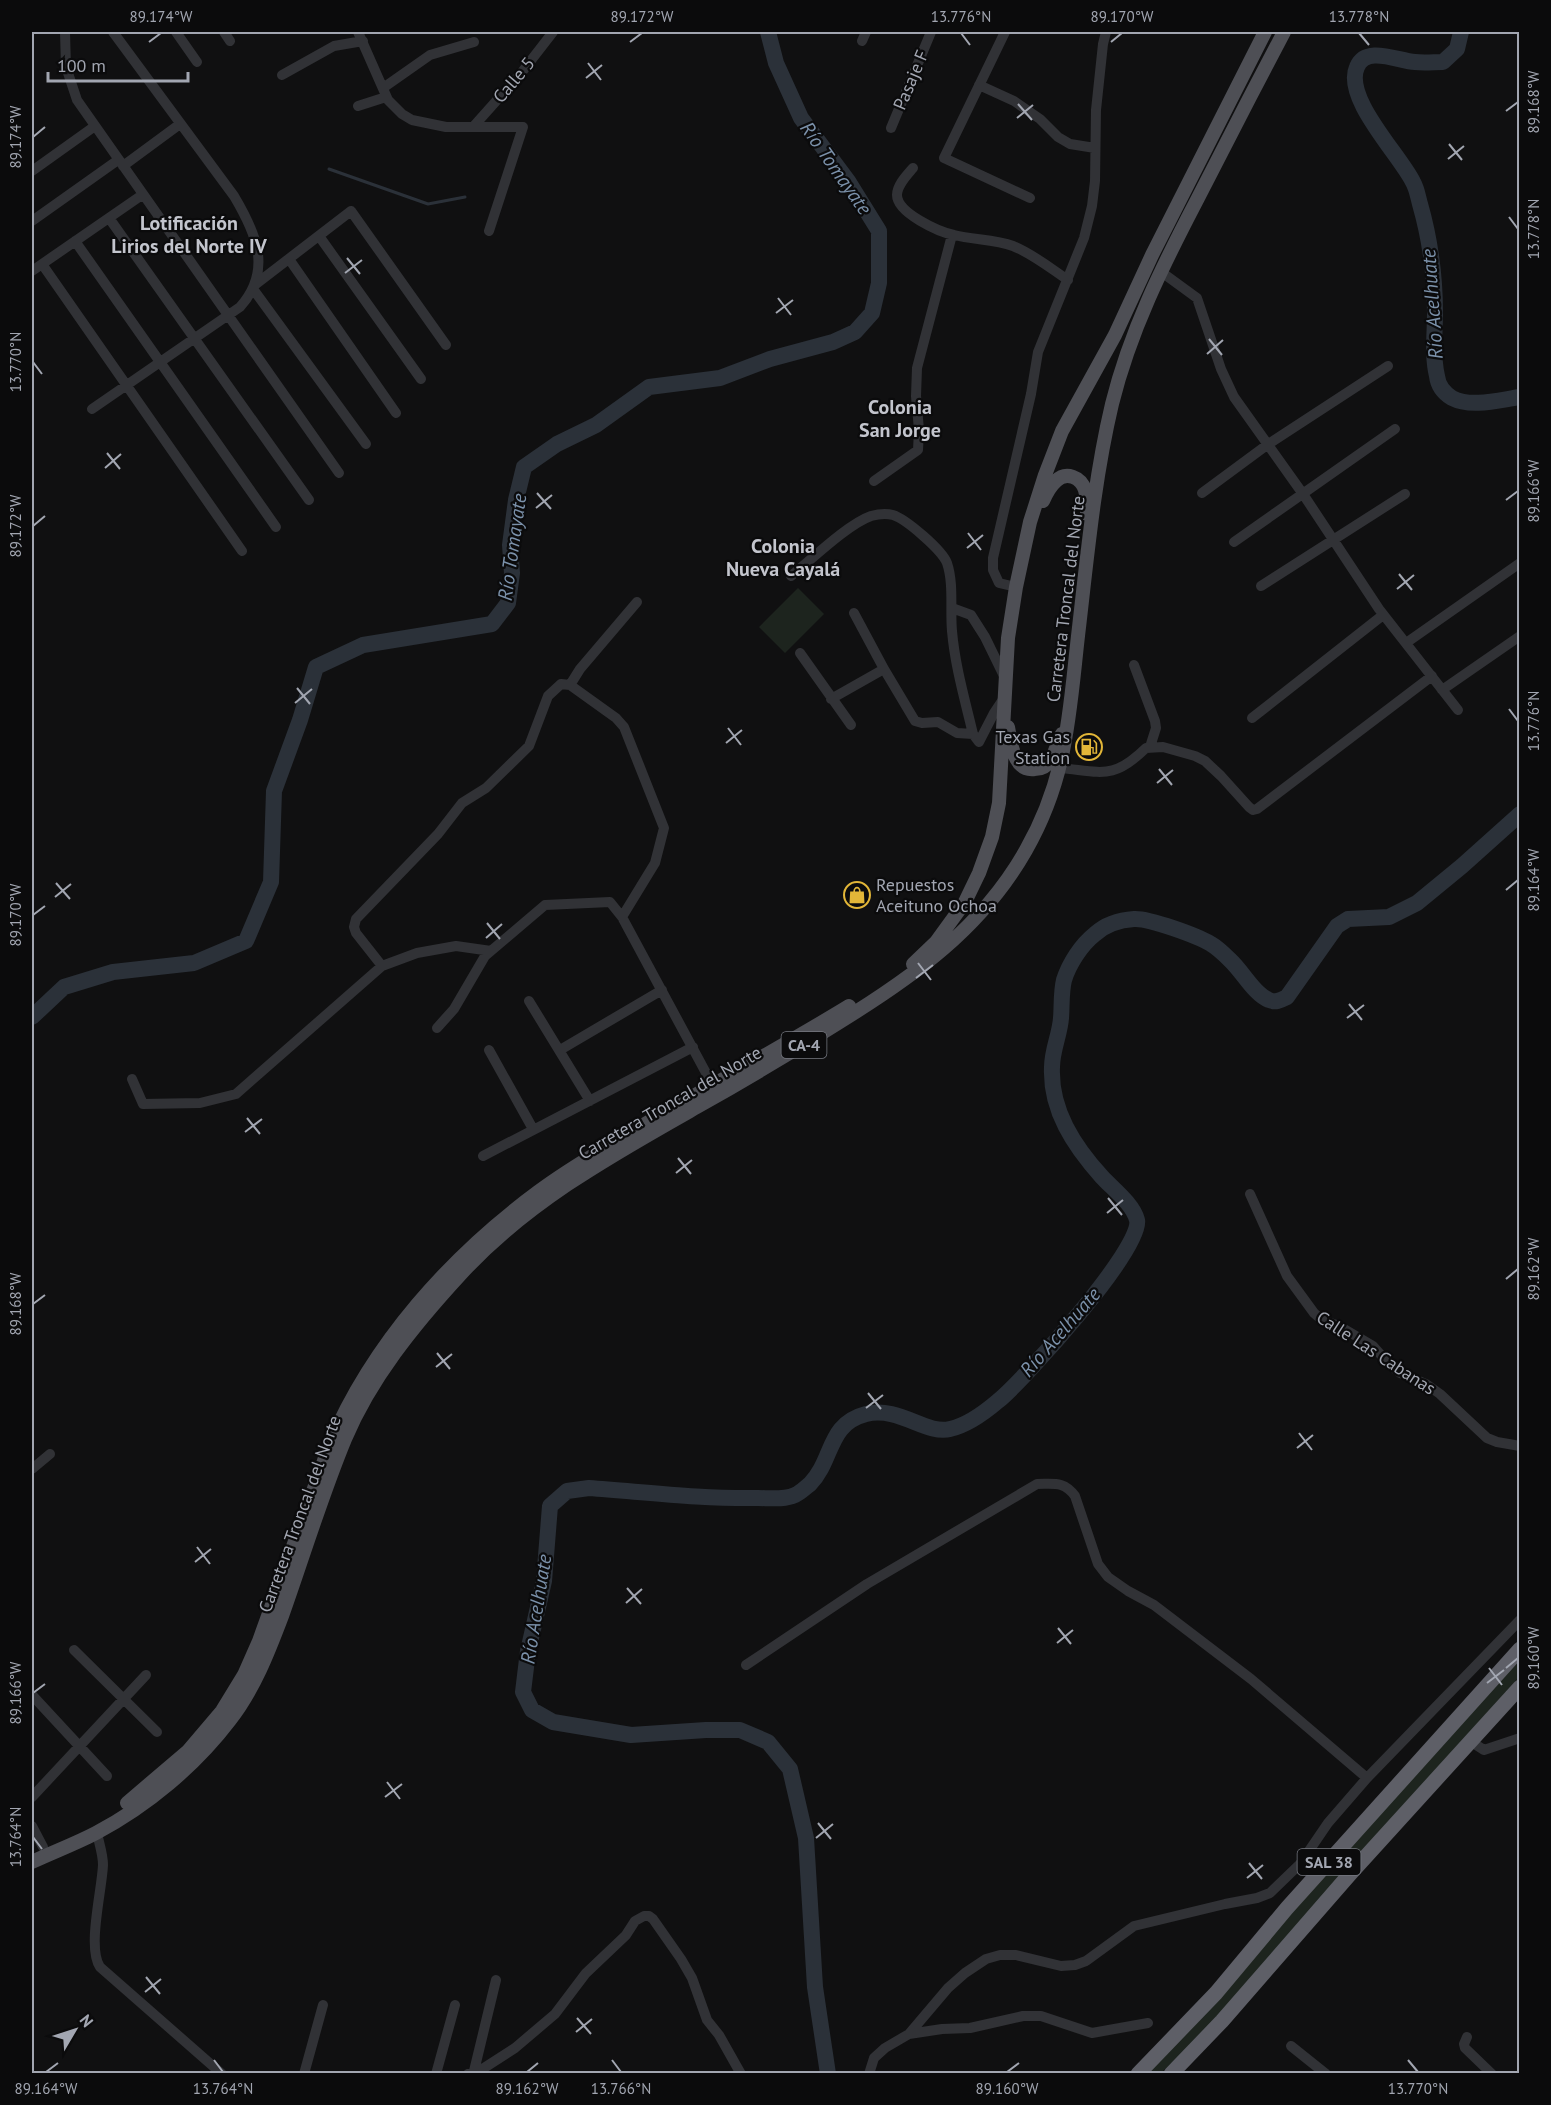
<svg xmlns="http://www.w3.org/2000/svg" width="1551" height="2105" viewBox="0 0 1551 2105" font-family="'PT Sans',sans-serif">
	<rect width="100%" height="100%" fill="#101011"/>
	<path fill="#1d241e" d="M798 588 824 614 785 653 759 627Z
		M1519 1656V1677L1348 1868 1212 2024 1161 2073 1143 2074 1284 1921Z"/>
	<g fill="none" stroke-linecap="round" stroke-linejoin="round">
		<path stroke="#2b3139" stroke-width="3" d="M329 169 428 204 465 197"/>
		<path stroke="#2b3139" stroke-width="16" d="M1461 32 1457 49 1443 62C1434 62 1424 63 1415 62 1398 61 1366 45 1357 67 1343 98 1400 155 1413 182 1417 189 1418 197 1420 204 1430 239 1435 276 1435 313 1435 334 1432 356 1437 376 1438 385 1444 393 1452 398 1471 408 1499 400 1520 397
			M32 1017 64 987 113 972 194 963 246 941 271 882 274 791 300 720 316 667 363 645 492 624 508 603 512 573 510 545 516 500 524 467 557 444 596 425 649 387 720 378 770 359 833 342 855 332 872 313 879 283V231L848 181 801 118 776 63 768 32
			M828 2074 815 1987 806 1838 790 1769 768 1742 740 1730H706L631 1735 553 1722 532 1710 523 1692 528 1651 544 1581 550 1506 567 1491 589 1488C645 1492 702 1499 758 1498 769 1498 784 1500 795 1495 800 1493 806 1487 810 1484 834 1459 827 1424 866 1414 899 1406 926 1435 950 1429 968 1425 984 1413 998 1401 1023 1381 1144 1247 1137 1220 1133 1204 1113 1189 1102 1177 1074 1146 1050 1110 1052 1067 1052 1050 1060 1034 1061 1018 1062 1006 1061 992 1064 980 1069 964 1081 945 1095 934 1106 924 1119 920 1134 919 1149 918 1198 936 1211 944 1218 948 1225 955 1230 960 1243 972 1254 994 1269 1000 1276 1003 1281 1000 1287 997L1337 926 1348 919 1389 917 1417 903 1462 866 1520 814"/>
		<path stroke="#313236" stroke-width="10" d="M65 32 66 67 77 100 339 473
			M176 32 197 62
			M224 32 230 41
			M358 32 388 100 402 114 412 120 446 127H523L489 231
			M1005 32 944 158 1030 198
			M862 41 866 32
			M282 75 334 46 363 41
			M979 85 1014 101 1040 119 1058 137 1070 144 1095 148
			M383 88 430 55 474 42
			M358 106 386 97
			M473 127 522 72 553 32
			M891 128 931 32
			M123 166 180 124
			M913 168C907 175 897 185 897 195 897 213 939 232 954 235 973 240 995 239 1013 246 1033 254 1050 268 1068 280
			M32 171 95 126
			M109 218 309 500
			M32 221 118 160
			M319 236 421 379
			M75 241 276 527
			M289 259 396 413
			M42 264 242 551
			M32 271 142 195
			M1160 271 1197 298 1221 369 1234 397 1303 494 1379 609 1458 710
			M256 284 351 211 446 345
			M253 289 366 444
			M92 409 240 307C273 270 256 233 234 196L113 32
			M874 481 918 450 919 430 916 396 917 368 952 235
			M1202 493 1267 445 1388 366
			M1234 542 1395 429
			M791 576C811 560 848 524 871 516 878 514 886 513 893 515 906 519 942 550 947 563 954 584 950 609 952 631 955 666 965 700 973 734L979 742 994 713 1004 698
			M1261 586 1405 494
			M1016 587 999 583 993 570V558L1031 394 1038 352 1084 238 1092 206 1095 181 1096 110 1103 44 1106 32
			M952 608 971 615 985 637 1005 678
			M854 613 884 669 915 721 922 723 938 722 957 733 973 734
			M1406 643 1520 563
			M800 653 851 725
			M1134 665 1155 721 1156 728 1150 747
			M570 685 580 669 637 602
			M1442 690 1520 636
			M831 699 884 669
			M1252 718 1383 615
			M1060 768C1103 772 1113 780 1146 748L1163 747 1195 756 1205 761 1221 776 1249 807 1253 810 1257 809 1432 676
			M382 966 356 933 354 927 356 919 438 834 462 803 486 788 529 746 548 696 561 684 570 685 616 718 624 727 664 828 655 863 622 917
			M529 1001 590 1101
			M437 1028 454 1009 485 956 545 905 610 902 622 917 712 1084
			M489 1050 533 1129
			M560 1050 662 990
			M132 1079 143 1104 200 1103 236 1094 382 966 417 953 456 946 491 951
			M483 1156 693 1047
			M1250 1194 1287 1276 1314 1313 1322 1320 1339 1326 1373 1346 1389 1364 1400 1373 1426 1384 1440 1394 1487 1438 1497 1442 1520 1446
			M32 1469 50 1454
			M74 1650 157 1732
			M746 1665 867 1584 1037 1484C1054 1484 1064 1481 1075 1496L1098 1564 1108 1577 1128 1591 1154 1605 1251 1679 1367 1778
			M32 1695 107 1776
			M1470 1741 1484 1750 1520 1738
			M32 1797 146 1675
			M32 1826 43 1847
			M97 1833C99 1843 103 1854 103 1865 102 1890 87 1948 100 1967L222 2074
			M909 2034 942 2029 970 2028 1023 2016H1041L1092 2033 1148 2023
			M1467 2037 1464 2044 1465 2048 1492 2074
			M1291 2046 1326 2074
			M474 2071 496 1980
			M304 2074 323 2005
			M436 2074 455 2005
			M468 2074 484 2068 515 2048 555 2014 586 1973 626 1935 635 1921 644 1916H649L653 1919 681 1959 692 1978 707 2020 719 2035 741 2074
			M869 2074 874 2058 885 2048 909 2034 948 1988 965 1973 986 1959 1000 1955H1016L1061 1966 1075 1965 1086 1961 1134 1926 1225 1904 1257 1898 1270 1893 1300 1864 1328 1823 1367 1778 1520 1620"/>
		<path stroke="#4e4f55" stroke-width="14" d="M1043 501C1046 494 1050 486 1056 481 1066 471 1081 477 1085 490 1087 497 1087 506 1087 514
			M1008 727C1011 742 1013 772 1035 769 1041 769 1047 766 1051 760 1055 752 1058 742 1062 734
			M913 964 936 942 965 902 979 873 992 837 999 803 1008 638 1016 587 1030 522 1045 475 1062 431 1115 335 1152 255 1265 32
			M127 1803 188 1751 222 1711 244 1675 259 1641 330 1444C373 1343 451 1256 538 1192 567 1170 599 1152 630 1133 702 1090 777 1050 849 1006
			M32 1862C53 1852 75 1844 96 1833 147 1806 195 1766 230 1720 254 1689 268 1653 282 1616 303 1557 321 1497 345 1439 371 1378 414 1325 459 1276 525 1203 612 1155 697 1107 745 1080 792 1052 838 1023 913 977 982 928 1026 850 1067 778 1069 716 1078 636 1087 559 1094 480 1112 404 1130 331 1163 265 1198 198 1226 143 1255 87 1284 32"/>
		<path stroke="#5e5f67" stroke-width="15" d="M1138 2074 1216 1993 1287 1908 1520 1649
			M1171 2074 1222 2021 1350 1874 1520 1687"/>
	</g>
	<path fill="none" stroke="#a2a6b1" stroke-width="2" d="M961 33 970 45M1359 33 1369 45M149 42 161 33M630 42 642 33M1111 42 1122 33M588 63 601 80M586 78 602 65M1018 104 1032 120M1506 111 1518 102M1017 118 1033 105M33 137 45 127M1449 144 1462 160M1448 159 1464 146M1509 217 1518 229M347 258 360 274M345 273 362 260M778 298 791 315M776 313 793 300M1209 339 1222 355M1207 354 1223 340M33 362 42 374M107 453 120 469M105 468 121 454M537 493 551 509M1506 500 1518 491M536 508 552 495M33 526 45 516M968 533 981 550M967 548 983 535M1399 574 1412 590M1397 589 1414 575M297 688 310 704M295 703 312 689M1509 709 1518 721M728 728 741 745M726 743 742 730M1159 769 1172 785M1157 783 1173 770M56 883 70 899M1506 890 1518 880M55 897 71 884M33 915 45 906M487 923 500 939M486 938 502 924M918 963 931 980M916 978 933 965M1349 1004 1362 1020M1347 1018 1364 1005M247 1118 260 1134M245 1132 262 1119M678 1158 691 1174M676 1173 692 1160M1108 1198 1122 1215M1107 1213 1123 1200M1506 1279 1518 1269M33 1304 45 1295M437 1353 450 1369M436 1367 452 1354M868 1393 881 1409M866 1408 883 1395M1299 1433 1312 1450M1297 1448 1313 1435M197 1547 210 1564M195 1562 211 1549M627 1588 641 1604M626 1603 642 1589M1058 1628 1071 1644M1057 1643 1073 1630M1489 1668 1502 1685M1506 1668 1518 1658M1487 1683 1504 1670M33 1693 45 1684M387 1782 400 1799M385 1797 402 1784M818 1823 831 1839M33 1837 42 1849M816 1838 833 1824M1249 1863 1262 1879M1247 1878 1263 1865M146 1977 160 1994M145 1992 161 1979M577 2018 591 2034M576 2032 592 2019M214 2060 223 2072M612 2060 621 2072M1408 2060 1418 2072M46 2072 58 2063M527 2072 538 2063M1007 2072 1019 2063"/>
	<defs>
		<symbol id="fuel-ring" viewBox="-11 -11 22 22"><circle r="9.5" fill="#0b0b0c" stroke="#e2b638" stroke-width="1.5"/><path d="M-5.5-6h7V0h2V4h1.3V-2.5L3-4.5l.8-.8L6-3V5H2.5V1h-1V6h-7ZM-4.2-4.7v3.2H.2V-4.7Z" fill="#e2b638"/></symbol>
		<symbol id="shop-ring" viewBox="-11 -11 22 22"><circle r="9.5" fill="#0b0b0c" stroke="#e2b638" stroke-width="1.5"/><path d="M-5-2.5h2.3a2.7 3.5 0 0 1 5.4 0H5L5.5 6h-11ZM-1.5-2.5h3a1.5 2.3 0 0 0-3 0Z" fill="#e2b638"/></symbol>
	</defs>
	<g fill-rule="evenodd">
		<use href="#fuel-ring" x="1074" y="732" width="30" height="30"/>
		<use href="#shop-ring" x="842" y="880" width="30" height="30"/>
	</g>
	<g text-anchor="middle" stroke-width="4.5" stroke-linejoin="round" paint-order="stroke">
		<g fill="#0b0b0c" stroke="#757880" stroke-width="1.5">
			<rect x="781.5" y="1032" width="45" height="26" rx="4.5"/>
			<rect x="1297.5" y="1849" width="63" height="26" rx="4.5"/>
		</g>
		<g font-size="16" font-weight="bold" fill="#a2a6b1">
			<text x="804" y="1051">CA-4</text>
			<text x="1329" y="1868">SAL 38</text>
		</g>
		<g font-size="18" fill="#a2a6b1" stroke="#0b0b0c">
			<text transform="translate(514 80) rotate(-50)" y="6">Calle 5</text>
			<text transform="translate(911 80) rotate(-67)" y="6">Pasaje F</text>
			<text transform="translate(1066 599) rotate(-83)" y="6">Carretera Troncal del Norte</text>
			<text transform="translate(670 1103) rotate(-30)" y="6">Carretera Troncal del Norte</text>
			<text transform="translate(1376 1353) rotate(33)" y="6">Calle Las Cabanas</text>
			<text transform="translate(300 1514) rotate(-70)" y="6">Carretera Troncal del Norte</text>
		</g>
		<g font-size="18" fill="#a2a6b1" stroke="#0b0b0c" text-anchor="end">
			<text x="1070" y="743">Texas Gas<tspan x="1070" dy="21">Station</tspan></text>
			<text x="876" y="891" text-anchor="start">Repuestos<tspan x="876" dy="21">Aceituno Ochoa</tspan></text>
		</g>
		<g font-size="20" font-style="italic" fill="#7b91aa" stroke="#0b0b0c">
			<text transform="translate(836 168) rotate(55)" y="7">Río Tomayate</text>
			<text transform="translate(1432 304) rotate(-94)" y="7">Río Acelhuate</text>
			<text transform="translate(512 547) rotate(-82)" y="7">Río Tomayate</text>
			<text transform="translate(1060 1332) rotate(-49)" y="7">Río Acelhuate</text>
			<text transform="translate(536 1609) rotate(-81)" y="7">Río Acelhuate</text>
		</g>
		<g font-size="20" font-weight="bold" fill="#c3c5cd" stroke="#0b0b0c">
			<text x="189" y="230">Lotificación<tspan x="189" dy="23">Lirios del Norte IV</tspan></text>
			<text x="900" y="414">Colonia<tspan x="900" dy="23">San Jorge</tspan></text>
			<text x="783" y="553">Colonia<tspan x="783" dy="23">Nueva Cayalá</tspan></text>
		</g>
	</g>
	<rect width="1551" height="2105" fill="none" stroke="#0b0b0c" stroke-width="66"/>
	<g transform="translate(75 2030) rotate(51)" stroke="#0b0b0c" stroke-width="4.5" paint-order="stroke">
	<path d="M0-4.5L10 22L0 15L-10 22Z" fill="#a2a6b1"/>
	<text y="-9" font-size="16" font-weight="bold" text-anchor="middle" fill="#a2a6b1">N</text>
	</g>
	<path d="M48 72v9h140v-9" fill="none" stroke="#a2a6b1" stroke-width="3"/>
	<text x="57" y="72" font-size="18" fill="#a2a6b1" stroke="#0b0b0c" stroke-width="4.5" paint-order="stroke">100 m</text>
	<rect x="33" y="33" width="1485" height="2039" fill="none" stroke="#a2a6b1" stroke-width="2"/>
	<g font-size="15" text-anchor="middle" fill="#a2a6b1">
		<text x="161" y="22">89.174°W</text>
		<text x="642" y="22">89.172°W</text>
		<text x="961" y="22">13.776°N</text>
		<text x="1122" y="22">89.170°W</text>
		<text x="1359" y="22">13.778°N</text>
		<text transform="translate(1534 102) rotate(-90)" y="5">89.168°W</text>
		<text transform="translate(16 137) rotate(-90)" y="5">89.174°W</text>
		<text transform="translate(1534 229) rotate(-90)" y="5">13.778°N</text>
		<text transform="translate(16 362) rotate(-90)" y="5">13.770°N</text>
		<text transform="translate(1534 491) rotate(-90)" y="5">89.166°W</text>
		<text transform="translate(16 526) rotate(-90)" y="5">89.172°W</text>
		<text transform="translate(1534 721) rotate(-90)" y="5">13.776°N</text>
		<text transform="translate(1534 880) rotate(-90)" y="5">89.164°W</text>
		<text transform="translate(16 915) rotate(-90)" y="5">89.170°W</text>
		<text transform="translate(1534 1269) rotate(-90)" y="5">89.162°W</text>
		<text transform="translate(16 1304) rotate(-90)" y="5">89.168°W</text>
		<text transform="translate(1534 1658) rotate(-90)" y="5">89.160°W</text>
		<text transform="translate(16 1693) rotate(-90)" y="5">89.166°W</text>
		<text transform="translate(16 1837) rotate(-90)" y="5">13.764°N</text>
		<text x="46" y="2094">89.164°W</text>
		<text x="223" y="2094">13.764°N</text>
		<text x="527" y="2094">89.162°W</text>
		<text x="621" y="2094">13.766°N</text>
		<text x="1007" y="2094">89.160°W</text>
		<text x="1418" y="2094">13.770°N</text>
	</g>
</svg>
